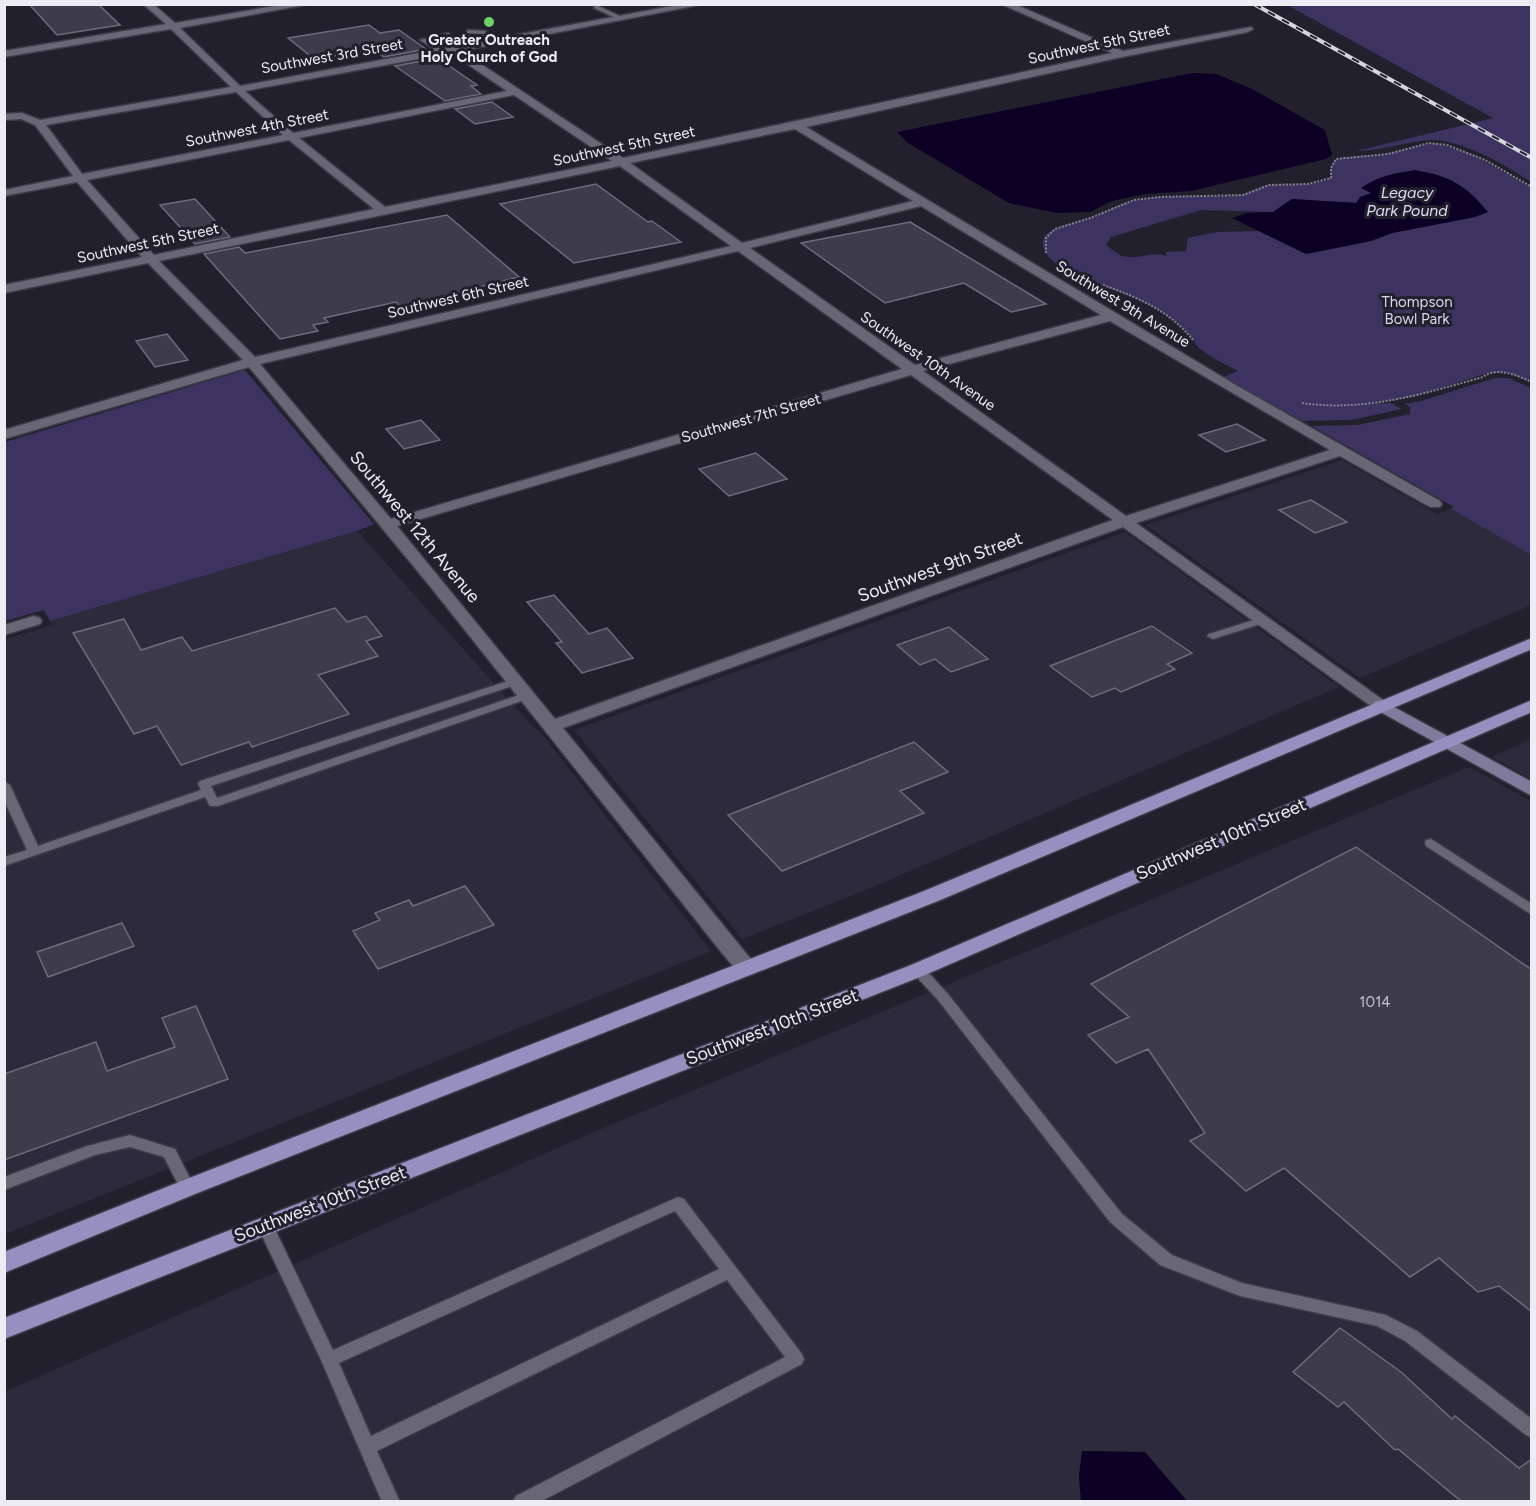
<svg xmlns="http://www.w3.org/2000/svg" width="1536" height="1506" viewBox="0 0 1536 1506" font-family="Figtree,sans-serif">
	<rect width="100%" height="100%" fill="#22202d"/>
	<path fill="#2d2a3c" d="M1342 460 1437 514 1451 509 1531 555V605L1360 678 1146 525Z
		M357 531 536 730H539L711 951 5 1234V639L53 625 50 621Z
		M1125 532 1339 687 861 892 742 939 574 730Z
		M1531 739V779L1492 757Z
		M1469 767 1531 801V1501H1187L1145 1452 1082 1451 1079 1476 1081 1502 5 1501 4 1392 589 1134Z"/>
	<path fill="#3d3361" fill-rule="evenodd" d="M1287 5H1531V182C1506 165 1461 139 1430 140 1404 142 1382 151 1356 151L1493 118Z
		M1436 143 1471 154 1531 187V382L1509 373H1488L1412 397 1366 404 1391 403 1402 409 1351 420 1302 421 1223 377 1238 371C1225 364 1211 358 1199 348 1196 345 1194 341 1191 337 1185 329 1173 319 1164 313 1137 294 1062 277 1047 255 1029 229 1071 224 1085 220 1103 214 1117 204 1135 200 1170 193 1205 198 1239 195 1250 194 1259 186 1269 185 1291 183 1311 188 1331 178V168L1336 159C1352 155 1368 157 1384 154 1402 151 1418 145 1436 143ZM1372 193 1475 217 1392 233 1371 241 1306 254 1259 231 1217 232 1188 238 1186 251 1166 252V256C1153 250 1137 261 1122 256 1117 254 1111 248 1106 245L1111 237 1201 210 1273 212 1292 199 1356 203Z
		M245 370 374 524 357 531 50 621 44 610 5 621V442Z
		M1495 378H1508L1531 388V555L1451 509 1454 507 1312 426 1358 425 1410 414V407L1405 404 1421 401Z"/>
	<path fill="#0c0124" d="M1192 73 1216 74 1250 88 1325 130 1332 155 1326 159 1191 191 1145 194 1112 201 1090 212 1057 213 1009 203 908 143 897 132Z
		M1415 170C1450 176 1466 185 1488 212L1475 217 1392 233 1371 241 1306 254 1232 218 1247 213 1273 212 1292 199 1356 203 1360 197 1371 193 1361 188C1378 176 1395 173 1415 170Z
		M1082 1451 1145 1452 1187 1501H1081L1079 1476Z"/>
	<path fill="#3e3c4a" stroke="#6e6c7b" stroke-width="1.5" d="M29 4H98L120 25 57 35Z
		M369 25 380 33 399 30 426 49 384 57 374 50 314 59 288 38Z
		M438 58 477 85 471 86 481 94 445 101 395 66Z
		M492 102 513 117 475 124 455 109Z
		M596 184 648 222 652 221 681 242 574 263 500 204Z
		M195 199 230 237 195 244 160 205Z
		M447 215 519 277 401 307 396 302 324 318 328 322 313 325 318 331 280 339 204 254 239 247 245 253Z
		M910 222 1046 304 1011 312 964 283 885 303 801 243Z
		M167 334 188 360 155 367 136 341Z
		M421 420 440 440 404 449 386 429Z
		M1237 424 1265 440 1226 452 1199 435Z
		M756 453 787 479 729 496 699 469Z
		M1311 500 1347 522 1315 533 1279 510Z
		M554 595 589 634 607 628 633 658 582 673 556 643 562 642 527 602Z
		M335 608 347 622 366 616 382 636 366 641 378 656 318 675 349 714 252 747 249 742 181 765 157 726 134 734 73 633 124 619 141 650 182 637 192 651Z
		M1152 626 1192 653 1167 664 1175 669 1121 692 1115 688 1092 697 1050 666Z
		M949 627 988 659 951 672 935 659 920 665 897 645Z
		M914 742 948 772 900 791 924 813 782 871 728 815Z
		M1356 847 1532 970V1312L1499 1286 1478 1292 1439 1258 1410 1277 1284 1168 1246 1191 1190 1141 1205 1133 1148 1049 1116 1063 1088 1035 1129 1017 1091 984Z
		M465 886 494 925 378 969 353 931 380 920 375 913 409 900 413 906Z
		M122 923 134 946 48 977 37 952Z
		M196 1006 228 1079 4 1160V1074L96 1042 107 1071 175 1047 162 1018Z
		M1340 1328 1401 1372 1452 1419 1455 1416 1519 1468 1532 1459V1502H1462L1398 1449 1395 1450 1344 1402 1338 1407 1293 1372Z"/>
	<g fill="none" stroke-linecap="round" stroke-linejoin="round">
		<defs>
			<path id="lane" d="M596 5 624 18 625 19 620 20 594 8Z
				M468 30 485 31 503 41 498 42 482 34 466 33Z
				M449 33 451 36 429 41 444 51V53L442 54 420 40Z
				M1263 617 1267 618 1268 620 1267 622 1213 639 1207 636 1209 634Z
				M517 678 523 681 521 683 211 786 217 798 525 693H533L535 695 533 697 218 806H210L205 797 4 866V857L27 850 4 800V781L10 785 38 846 201 790 198 784 200 781Z
				M1431 839 1532 904V915L1426 846 1425 843 1426 840Z
				M918 965 923 967 948 994 1122 1214 1172 1255 1242 1283 1386 1315 1417 1331 1532 1419V1438L1526 1435 1405 1341 1377 1326 1240 1296 1160 1265 1110 1222 938 1000 913 973 911 970 913 967Z
				M130 1135 175 1149 195 1188 192 1192 187 1194 182 1192 164 1157 130 1147 95 1155 4 1190V1177L87 1146Z
				M678 1197 684 1199 802 1354 804 1359 802 1364 540 1502H513L516 1496 785 1357 727 1280 377 1451 400 1502H382L321 1360 257 1225 259 1221 265 1219 271 1221 333 1350ZM675 1211 719 1269 371 1436 339 1363Z"/>
			<path id="street" d="M143 4H153L175 23 287 4H310L180 28 240 86 683 4H704L461 51 623 158 1112 53 1001 4H1014L1123 51 1251 27 1253 29 1248 32 1122 57 806 127 1234 384 1440 501 1442 504 1440 507H1430L1340 456 1136 523 1390 705 1387 709H1375L1123 527 563 728 758 968 755 973C739 978 732 964 722 953L429 585 249 367 4 439V430L243 360 148 263 4 293V285L142 257 77 182 4 196V190L73 176 35 125 21 119 4 120V114L22 113 40 120 231 87 171 29 4 57V51L166 24ZM451 53 507 91 293 133 245 91ZM236 92 283 135 82 174 46 125ZM514 95 612 161 385 207 299 138ZM795 129 913 201 742 243 630 163ZM289 140 374 209 154 255 87 180ZM620 166 731 246 255 357 159 261ZM921 206 1101 315 915 365 750 248ZM738 251 902 369 391 519 260 364ZM1110 321 1330 450 1126 516 923 371ZM911 375 1113 520 555 719 397 526Z
				M34 616 40 618 42 621 40 624 4 635V625Z"/>
			<path id="secondary" d="M1381 700 1532 782V796L1375 709 1372 705 1375 701Z"/>
			<path id="primary" d="M1532 638V649L938 901 195 1194 4 1273V1252L179 1182 924 891Z
				M1532 700V712L925 975 4 1339V1318L911 965Z"/>
		</defs>
		<use href="#lane" stroke="#3e3b46" stroke-width="3"/>
		<use href="#street" stroke="#3e3b46" stroke-width="3"/>
		<use href="#secondary" stroke="#3e3b46" stroke-width="3"/>
		<use href="#primary" stroke="#3e3b46" stroke-width="3"/>
		<path stroke="#85838e" stroke-width="2" stroke-dasharray="2 1.5" stroke-linecap="butt" d="M1046 253V238L1055 229 1090 218 1134 200 1160 197 1243 195 1269 185 1308 184 1331 178V168L1336 159 1388 154 1429 143 1447 145 1485 160 1532 187
			M1103 285C1137 297 1170 311 1193 340
			M1302 403C1365 412 1423 394 1483 377 1497 366 1518 376 1532 382"/>
		<use href="#lane" fill="#696776" fill-rule="evenodd"/>
		<use href="#street" fill="#696776" fill-rule="evenodd"/>
		<use href="#secondary" fill="#807b9c" fill-rule="evenodd"/>
		<use href="#primary" fill="#988fc1" fill-rule="evenodd"/>
		<defs>
			<path id="rail" d="M1254 4 1532 158"/>
		</defs>
		<use href="#rail" stroke="#d6d4dd" stroke-width="4"/>
		<use href="#rail" stroke="#22202d" stroke-width="2" stroke-dasharray="8" stroke-linecap="butt"/>
	</g>
	<circle fill="#6bd363" stroke="#22202d" stroke-width="2" cx="489" cy="22" r="6"/>
	<g text-anchor="middle" stroke-width="6" stroke-linejoin="round" paint-order="stroke">
		<g font-size="15" font-weight="bold" fill="#edebf4" stroke="#22202d">
			<text x="489" y="45">Greater Outreach<tspan x="489" dy="17">Holy Church of God</tspan></text>
		</g>
		<g font-size="15" fill="#edebf4" stroke="#22202d">
			<text transform="translate(1099 44) rotate(-12)" y="5">Southwest 5th Street</text>
			<text transform="translate(332 56) rotate(-10)" y="5">Southwest 3rd Street</text>
			<text transform="translate(257 128) rotate(-11)" y="5">Southwest 4th Street</text>
			<text transform="translate(624 146) rotate(-12)" y="5">Southwest 5th Street</text>
			<text transform="translate(148 243) rotate(-12)" y="5">Southwest 5th Street</text>
			<text transform="translate(458 297) rotate(-13)" y="5">Southwest 6th Street</text>
			<text transform="translate(1123 304) rotate(31)" y="5">Southwest 9th Avenue</text>
			<text transform="translate(928 361) rotate(35)" y="5">Southwest 10th Avenue</text>
			<text transform="translate(751 418) rotate(-16)" y="5">Southwest 7th Street</text>
		</g>
		<g font-size="15" fill="#d9d6ec" stroke="#22202d">
			<text x="1417" y="307">Thompson<tspan x="1417" dy="17">Bowl Park</tspan></text>
		</g>
		<g font-size="15" fill="#c1bfca">
			<text x="1375" y="1007">1014</text>
		</g>
		<g font-size="16" font-style="italic" fill="#dfdcf3" stroke="#22202d">
			<text x="1407" y="198">Legacy<tspan x="1407" dy="18">Park Pound</tspan></text>
		</g>
		<g font-size="18" fill="#edebf4" stroke="#22202d">
			<text transform="translate(415 527) rotate(50)" y="6">Southwest 12th Avenue</text>
			<text transform="translate(940 567) rotate(-20)" y="6">Southwest 9th Street</text>
			<text transform="translate(1221 839) rotate(-23)" y="6">Southwest 10th Street</text>
			<text transform="translate(772 1027) rotate(-21)" y="6">Southwest 10th Street</text>
			<text transform="translate(320 1204) rotate(-21)" y="6">Southwest 10th Street</text>
		</g>
	</g>
	<rect width="1536" height="1506" fill="none" stroke="#edebf4" stroke-width="12"/>
</svg>
